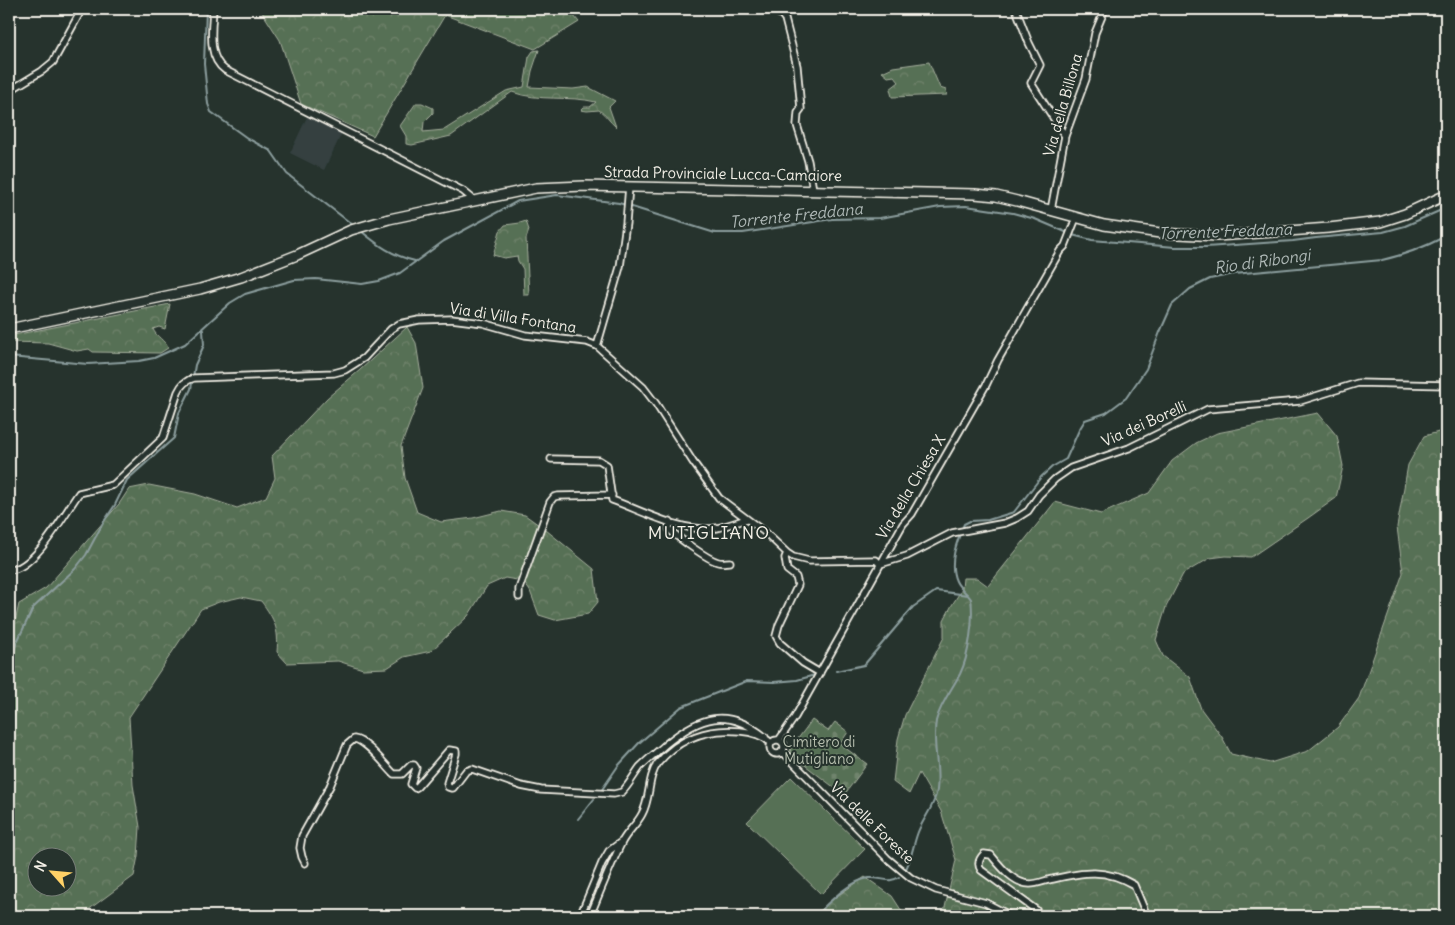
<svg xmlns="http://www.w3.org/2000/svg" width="1455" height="925" viewBox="0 0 1455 925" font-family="Delius,sans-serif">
	<defs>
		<pattern id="forest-crowns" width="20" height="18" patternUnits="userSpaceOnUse" patternTransform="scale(1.25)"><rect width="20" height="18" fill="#576f54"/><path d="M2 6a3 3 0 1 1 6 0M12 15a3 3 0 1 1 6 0" fill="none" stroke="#70846d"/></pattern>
		<pattern id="cemetery-stones" width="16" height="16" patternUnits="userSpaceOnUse" patternTransform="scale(1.25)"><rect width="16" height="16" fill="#576f54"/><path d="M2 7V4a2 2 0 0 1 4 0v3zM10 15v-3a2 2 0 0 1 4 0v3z" fill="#70846d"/></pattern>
	</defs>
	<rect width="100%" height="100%" fill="#26332d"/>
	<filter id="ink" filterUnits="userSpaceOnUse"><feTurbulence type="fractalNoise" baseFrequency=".02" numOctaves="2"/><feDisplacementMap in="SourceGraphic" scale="10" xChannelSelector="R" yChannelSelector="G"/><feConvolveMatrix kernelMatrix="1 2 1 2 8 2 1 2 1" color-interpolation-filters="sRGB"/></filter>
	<g filter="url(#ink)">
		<path fill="#344040" d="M307 117 342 133 324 170 290 153Z"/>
		<path fill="#576f54" stroke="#a6b09e" d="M791 777 865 849 821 894 747 822Z"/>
		<path fill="url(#forest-crowns)" stroke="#a6b09e" fill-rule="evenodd" d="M260 9H568L579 22 535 49 445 15 373 136 301 104 280 40Z
			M539 50 532 71 529 87 573 89 588 87 615 101 609 107 616 127C609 121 606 115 599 110L587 111 581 110 584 107H590L596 102C568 95 539 102 512 92L451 136 412 145 406 144V136L400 126 416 103H422L433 108V113L424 122 423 132 444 130 506 91 524 87 529 57 533 51Z
			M929 62 940 88 946 90 947 95 892 97 890 89 899 82 894 76 888 77 882 72 893 67Z
			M526 221 529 230 526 239 529 295H524L523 269 518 261 517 256 504 258 493 255 500 231 505 225 520 223Z
			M170 304 165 329 159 327 153 329C156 337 165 340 168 348L160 353 93 352 89 349 77 351 48 343 9 342V336Z
			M407 327 416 343 423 388 401 446 405 478 417 512 441 522 473 518 501 511 525 515 546 530 594 569 598 602 588 614 555 620 539 615 530 591 523 581 505 578 487 586 468 616 431 651 404 657 387 668 363 669 338 661 287 663 277 652C279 629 275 620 261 601L241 597 219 602 201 609 129 717 133 785 140 827 138 856 134 876 80 916H9V649L19 604 46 588 119 504 129 489 149 485 195 494 237 508 266 497 275 478 272 456 327 398 360 370ZM38 858H68V888H38Z
			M1318 413 1337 436 1343 466 1336 498 1308 518 1251 557 1226 556 1210 558 1183 574 1166 607 1156 640 1163 656 1190 677 1201 709 1222 737 1231 754 1270 763 1308 751 1338 727 1359 698 1403 573 1397 527 1408 465 1424 436 1446 430V916H943L956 860 941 811 919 773 909 794 893 782 898 739 905 715 944 637V620L952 605 962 589 963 578H977L988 586 1055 502 1101 514 1149 493 1172 461 1196 443 1217 433Z
			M865 877 892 896 905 916H813L834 898Z"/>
		<path fill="url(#cemetery-stones)" stroke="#a6b09e" d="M812 720 828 731 835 722 848 732 840 744 867 764 844 795 793 756 790 752 791 748Z"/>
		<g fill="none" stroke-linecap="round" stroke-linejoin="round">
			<path stroke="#8c9e9e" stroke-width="2" d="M206 9 204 64 208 104 211 112 247 138 271 151 287 174 353 225
				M361 231C378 245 393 256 415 261
				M1072 235 1092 240 1175 247H1206L1293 241 1316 238 1383 232 1405 226 1446 208
				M9 357 88 364 139 361 154 358 185 344 230 303 245 294 294 280 316 279 362 284 379 281 400 273 444 241 518 201 557 195 619 203 715 233H743L832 219 880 218 940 207 966 206 1013 213 1035 219 1068 233
				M9 669 16 644 33 608 75 569 86 555 103 523 115 505 127 480 174 438 179 413 191 389 195 365 204 345 203 330
				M836 671 864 665 913 607 936 591 968 595
				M601 791 618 766 639 743 681 707 747 681 774 682 797 680 815 675
				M578 819 594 799
				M905 871C912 858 913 845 918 832 924 817 935 806 937 790 940 767 932 744 936 721 940 704 952 689 960 674 969 656 974 619 971 599 967 593 959 588 956 581 948 563 957 541 964 524L970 521 988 520 1014 512 1041 477 1052 467 1066 459 1079 430 1085 420 1106 413 1126 398 1146 369 1160 332 1172 305 1190 289 1210 279 1234 274 1382 260C1405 255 1425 247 1446 236
				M816 916C827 903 851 880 869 878 881 877 889 884 899 877"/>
			<defs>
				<path id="minor" d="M213 9C212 29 207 57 225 70L463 191 474 200
					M775 12 781 14 785 19 797 66 801 109 798 113 797 125 808 161 813 190
					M1017 12 1029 43 1040 65 1031 83 1065 136
					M9 91 42 71 53 62 82 9
					M1051 210 1065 136 1086 79 1095 33 1105 9
					M597 346 620 267 626 223 629 186
					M551 459 599 460 607 465 612 500C643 511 684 534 717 528 727 526 737 522 747 519
					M670 521 669 529C677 537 707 559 718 562 722 563 726 562 730 562
					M787 553 785 558 787 570 796 577 798 585 779 625 776 636 780 643 803 663 820 673
					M9 570C35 570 65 512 79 493L113 485 163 438 178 392C181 385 186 380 194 378L334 373 345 370 364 358 391 329 399 324 419 320 451 319 483 323 525 335 587 342 597 346 643 387 656 404 693 462 719 498 767 534 787 553 793 557 809 561 876 560 880 564 907 556 952 533 1005 523 1017 518 1028 511 1039 495 1055 479 1071 468 1129 448 1208 409 1300 401 1358 383 1446 385
					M519 597V589L550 502 554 497 558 496 612 495
					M779 740 795 717 903 524 912 514 986 385 998 360 1060 251 1065 246 1076 218
					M770 747a7 7 0 1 1 14 0a7 7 0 1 1-14 0Z
					M782 751 887 858 911 878 936 890 986 903 1011 916
					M305 863 302 857 300 848 302 836 330 786 347 745 354 739C366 740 385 765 394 774H402L411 765H414L416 768 411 784 415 788 417 787 449 750 456 751V754L447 783 448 787 451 788H453L466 771 472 769 521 786 541 790 614 794 622 792C629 785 634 775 640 767 648 759 657 752 666 744 700 716 727 707 765 737
					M580 916 602 863 609 851 621 842
					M590 916C600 892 610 866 622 842 627 832 637 824 642 814 651 798 647 778 658 763 679 738 708 728 740 731 752 732 763 735 771 743
					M1037 916 1038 913 1036 910 981 870C977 864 979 859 984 854L991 855C1000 866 1014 884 1030 884 1038 884 1046 880 1053 879 1084 872 1105 868 1134 885L1147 916"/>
				<path id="secondary" d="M9 329 200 289 241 277 297 255 351 230 389 219 536 188 584 186 975 194 996 196 1017 201 1104 225 1160 233 1217 236 1329 228 1380 222 1405 214 1446 195"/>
			</defs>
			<use href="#minor" stroke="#f4f1e8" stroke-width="9"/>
			<use href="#secondary" stroke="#f4f1e8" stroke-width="12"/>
			<use href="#minor" stroke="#26332d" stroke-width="5.5"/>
			<use href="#secondary" stroke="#26332d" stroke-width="9"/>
		</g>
	</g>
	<g text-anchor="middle" stroke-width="4" stroke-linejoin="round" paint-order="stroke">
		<g font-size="15" fill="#f4f1e8" stroke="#26332d">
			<text transform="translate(1063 105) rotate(-74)" y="5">Via della Billona</text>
			<text transform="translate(723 174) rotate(1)" y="5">Strada Provinciale Lucca-Camaiore</text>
			<text transform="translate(513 318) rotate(9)" y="5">Via di Villa Fontana</text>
			<text transform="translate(1144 424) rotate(-24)" y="5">Via dei Borelli</text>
			<text transform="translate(911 487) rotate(-59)" y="5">Via della Chiesa X</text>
			<text transform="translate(872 823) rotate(44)" y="5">Via delle Foreste</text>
		</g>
		<g font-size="15" fill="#b5bdad" stroke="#26332d">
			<text x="819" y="747">Cimitero di<tspan x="819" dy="17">Mutigliano</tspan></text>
		</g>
		<g font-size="16" font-style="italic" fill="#afb9b7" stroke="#26332d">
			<text transform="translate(796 215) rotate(-6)" y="6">Torrente Freddana</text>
			<text transform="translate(1225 231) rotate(-2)" y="6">Torrente Freddana</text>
			<text transform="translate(1262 261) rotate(-8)" y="6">Rio di Ribongi</text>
		</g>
		<g font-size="18" letter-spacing="1" fill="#f4f1e8" stroke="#26332d">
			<text x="709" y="539">MUTIGLIANO</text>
		</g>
	</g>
	<rect width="1455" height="925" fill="none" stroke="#26332d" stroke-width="30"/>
	<rect x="15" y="15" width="1425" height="895" fill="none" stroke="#f4f1e8" stroke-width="2" filter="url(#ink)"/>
	<g transform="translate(52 872) rotate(297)"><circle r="24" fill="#26332d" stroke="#787f78"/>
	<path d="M0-4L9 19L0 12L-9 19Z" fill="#ffd166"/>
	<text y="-8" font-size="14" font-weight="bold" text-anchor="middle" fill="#f4f1e8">N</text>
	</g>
</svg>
